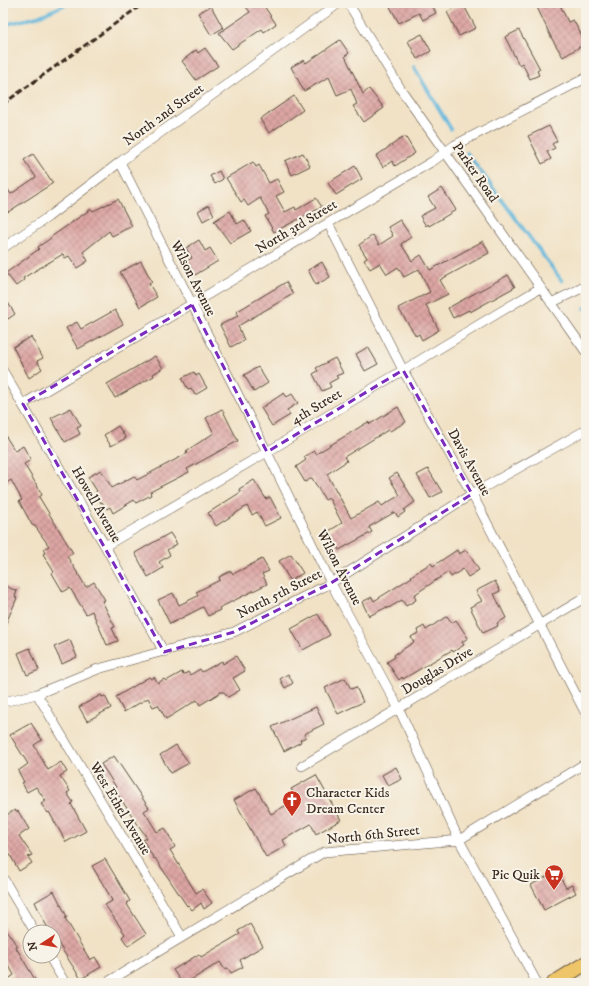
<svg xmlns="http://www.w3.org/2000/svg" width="589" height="986" viewBox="0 0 589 986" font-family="'IM FELL DW Pica',serif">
	<defs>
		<pattern id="building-cross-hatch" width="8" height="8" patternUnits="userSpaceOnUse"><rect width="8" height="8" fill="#dda6a4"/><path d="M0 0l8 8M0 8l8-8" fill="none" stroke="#b48785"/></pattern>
	</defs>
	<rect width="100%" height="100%" fill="#f7f3e8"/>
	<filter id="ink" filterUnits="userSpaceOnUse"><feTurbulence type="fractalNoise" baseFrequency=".025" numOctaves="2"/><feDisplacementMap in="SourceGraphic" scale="8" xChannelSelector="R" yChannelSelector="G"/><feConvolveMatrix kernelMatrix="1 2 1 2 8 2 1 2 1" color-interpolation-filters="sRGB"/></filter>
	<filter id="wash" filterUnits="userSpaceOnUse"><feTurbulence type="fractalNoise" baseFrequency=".012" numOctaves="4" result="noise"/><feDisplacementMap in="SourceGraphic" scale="16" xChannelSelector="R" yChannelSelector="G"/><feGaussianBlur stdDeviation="0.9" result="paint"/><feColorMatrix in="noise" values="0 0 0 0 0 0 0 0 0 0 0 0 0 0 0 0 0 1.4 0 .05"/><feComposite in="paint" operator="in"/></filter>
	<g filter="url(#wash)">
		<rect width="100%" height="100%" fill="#f1e2c6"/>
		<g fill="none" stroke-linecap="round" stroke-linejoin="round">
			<path stroke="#5eb6db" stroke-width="3.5" d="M3 25 37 17 69 3
				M414 67 451 129
				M467 153 562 281
				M585 308 586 309"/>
		</g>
		<g id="blocks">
			<path fill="url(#building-cross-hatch)" d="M243 3H262L276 24 264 32 262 29 232 49 219 33 250 12Z
				M388 3H437L432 5 436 13 423 20 419 13 399 23Z
				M535 3H559L568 22 573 20 586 43 563 57 552 39Z
				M463 4 476 28 459 36 447 12Z
				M211 6 223 28 211 35 198 13Z
				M519 30 540 69 537 71 539 75 530 79 522 63 519 65 505 37Z
				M422 34 431 51 417 59 408 41Z
				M340 40 349 53 345 56 363 94 369 89 384 108 364 122 353 106 357 104 351 89 337 95 329 77 304 91 291 67 304 60 306 63Z
				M205 48 218 66 196 80 182 61 196 50 198 53Z
				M294 96 303 110 269 133 260 119Z
				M549 126 557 141 552 144 555 148 547 152 551 159 542 164 528 136Z
				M405 136 415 153 395 166 392 161 383 167 376 156Z
				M303 153 310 166 292 175 285 161Z
				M33 154 53 183 8 212 3 205V183L11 194 36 177 24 160Z
				M253 162 256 167 259 165 269 183 277 179 284 192 276 196 285 212 295 207 296 210 316 198 322 207 274 232 265 216 269 214 260 198 248 206 244 200 241 202 226 178Z
				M355 166 362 179 336 195 328 183Z
				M219 171 223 179 215 184 210 176Z
				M442 188 456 210 429 226 428 224 426 226 420 216 435 208 428 197Z
				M118 199 132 226 112 236 109 231 83 252 88 261 77 268 69 256 65 258 63 254 23 278 24 280 16 286 6 273 39 249 38 247 51 238V237L91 209 93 211Z
				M209 205 214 215 203 221 198 211Z
				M230 211 237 224 244 220 251 231 230 243 214 221Z
				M400 220 411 237 401 244 412 261 421 255 430 270 483 241 489 253 440 280 448 294 426 305 439 330 422 340 419 334 416 336 398 308 430 292 419 269 404 277 398 267 387 274 380 263 370 269 364 260 367 258 359 245 373 235 379 245 393 236 388 227Z
				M199 240 205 251 210 248 218 261 195 275 187 261 192 258 186 248Z
				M141 261 152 282 149 284 157 297 140 307 120 272Z
				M322 262 330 277 316 285 308 270Z
				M508 275 515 287 470 312 469 310 453 318 448 308Z
				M286 282 293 294 238 326 244 340 231 347 220 325 238 316 236 312Z
				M3 295 15 314 8 319 3 312Z
				M115 310 123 324 78 349 66 328 77 322 81 329Z
				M31 337 43 358 37 361 42 369 29 378 13 347Z
				M368 347 378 364 365 371 356 354Z
				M155 356 163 368 153 374 154 376 115 398 107 384Z
				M335 358 343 373 336 376 338 378 329 383 331 387 322 391 313 374 318 371 316 368Z
				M258 367 268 383 254 392 244 375Z
				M194 372 196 376 199 374 207 388 195 395 191 388 188 389 182 378Z
				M284 393 287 397 292 394 298 403 287 410 290 415 272 426 261 408Z
				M398 407 406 422 390 431 388 430 344 457 347 461 327 474 351 518 379 502 382 506 400 495 389 478 397 473 415 502 404 510 405 512 398 517 395 512 369 527 372 532 339 550 329 531 342 523 329 498 325 500 312 478 305 482 296 467 306 460 304 457 314 451 316 454 368 422 370 424Z
				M71 408 81 426 77 428 80 434 65 442 51 418Z
				M222 409 238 441 187 469 189 472 150 492 151 495 136 503 134 500 113 513 110 507 107 509 102 502 101 503 95 493 97 491 88 477 101 470 112 488 134 476 137 480 188 453 186 451 214 433 206 418Z
				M118 426 126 438 111 446 104 435Z
				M3 432 15 451 23 446 31 460 24 464 39 489 42 495 39 497 73 553 67 556 86 587 94 582 105 600 102 601 115 627 112 628 118 641 107 645 92 611 86 614 70 588 63 592 52 573 54 572 43 554 45 553 43 549 49 546 35 526 32 525 19 501 22 500 11 480 3 485Z
				M428 469 442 492 430 498 417 475Z
				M254 480 266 499 270 497 281 518 265 526 257 512 252 515 247 506 216 526 208 513 241 492 239 489Z
				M170 533 177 544 167 550 170 555 159 562 163 568 148 577 135 553Z
				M457 550 459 554 466 550 479 570 468 577 463 569 451 577 448 572 414 595 416 600 406 606 402 600 387 609V607L369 616 362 602 372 597 374 601 412 577 411 576 431 563 433 566Z
				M291 554 303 573 290 581 279 561Z
				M262 559 269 571 262 574 267 584 219 608 220 610 208 616 203 607 170 624 158 600 173 593 179 605 198 596 196 592 220 580 219 577 231 571 233 574Z
				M495 581 500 591 494 594 506 618 497 623 498 626 483 633 470 607 482 601 476 591Z
				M3 585 17 591 15 597 17 598 3 630Z
				M318 614 330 635 303 650 291 629Z
				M447 616 452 623 456 620 468 638 462 642 464 645 453 652 452 650 403 679 402 677 399 680 387 662 395 657 394 655 414 642 411 637 418 633 417 630 424 626 426 630Z
				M70 640 77 657 62 664 54 647Z
				M30 648 39 670 27 675 18 653Z
				M236 656 245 671 233 678 240 690 228 697 224 692H221L200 705 197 700 166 719 158 705 153 707 148 698 124 712 116 697 149 677 151 679 154 677 158 683 164 679 166 681 182 672 183 675 188 672 190 675 200 669 202 672 222 661 223 664Z
				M288 674 293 683 285 688 280 679Z
				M345 678 351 689 356 687 363 702 338 714 325 688Z
				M101 695 102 697 105 696 111 708 87 721 79 707Z
				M316 707 324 724 304 734 306 737 300 740 301 742 284 751 272 727Z
				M31 723 42 740 34 745 48 770 61 762 67 772 60 776 70 791 67 793 73 802 71 804 86 831 66 842 49 812 48 813 41 804 46 801 36 787 27 792 22 783 24 782 18 771 28 764 10 735Z
				M176 745 189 763 171 773 160 755Z
				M114 756 149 808 144 811 157 832 165 828 175 847 170 850 196 893 202 889 212 903 204 909 201 903 192 910 188 905 187 906 155 858 154 859 143 840 147 838 114 789 116 787 101 764Z
				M396 767 402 779 388 786 382 775Z
				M316 775 341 820 316 834 311 824 283 840 286 846 266 857 234 800 256 788 271 814 297 799 291 789Z
				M15 810 16 812 18 811 29 829 19 836 32 855 28 857 32 863 19 871 3 842V817Z
				M105 859 130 901 127 903 128 906 146 934 128 946 122 937 125 934 105 905 112 901 110 896 92 866Z
				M557 871 566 888 572 885 576 893 544 910 531 885Z
				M54 891 67 917 65 918 90 960 95 957 101 967 81 979 54 937V932H51L45 923 35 902Z
				M250 924 263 946 243 958 240 960 243 967 231 973 228 968 225 970 220 962 186 983H182L173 970 199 954 201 957 240 934 238 931Z
				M3 925 17 946H15L37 983H3L14 975 3 955Z"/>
		</g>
	</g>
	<g filter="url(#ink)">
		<use href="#blocks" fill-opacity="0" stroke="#564637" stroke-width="1"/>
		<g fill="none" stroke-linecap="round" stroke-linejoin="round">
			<defs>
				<path id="minor" d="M348 3 402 91 586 352
					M120 162 267 452 331 583 399 709 459 840 537 983
					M328 223 403 370 472 494 586 714
					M3 248 48 217 120 162 339 3
					M551 303 586 286
					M3 371 105 546 164 652
					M23 404 433 161 455 145 586 78
					M105 546 267 452 540 288
					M37 694 182 937
					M3 702 37 694 98 669 234 632 331 583 472 494 586 430
					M302 766 586 597
					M3 878 35 932
					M49 956 65 983
					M106 983 324 852 459 840 586 763"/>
				<path id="primary" d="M554 983 586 963"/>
			</defs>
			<use href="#minor" stroke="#564637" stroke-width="10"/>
			<use href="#primary" stroke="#564637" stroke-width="16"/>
			<use href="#minor" stroke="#fff" stroke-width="9"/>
			<use href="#primary" stroke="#eec569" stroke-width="14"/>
			<path stroke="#3b2a1e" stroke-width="3" stroke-dasharray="6 3" stroke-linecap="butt" d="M3 104 144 3"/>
		</g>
	</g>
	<path fill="none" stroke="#7b2cbf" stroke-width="3" stroke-dasharray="8 5" stroke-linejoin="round" d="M192 305 267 452 403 370 472 494 331 583 234 632 164 652 23 404Z"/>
	<defs>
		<symbol id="church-pin" viewBox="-11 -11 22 30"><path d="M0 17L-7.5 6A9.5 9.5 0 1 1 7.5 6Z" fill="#c8321e" stroke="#f7f3e8"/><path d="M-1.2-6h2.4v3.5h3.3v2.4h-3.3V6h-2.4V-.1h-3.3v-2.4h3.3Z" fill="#fff"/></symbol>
		<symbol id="supermarket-pin" viewBox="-11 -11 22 30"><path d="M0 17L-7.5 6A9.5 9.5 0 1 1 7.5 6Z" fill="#c8321e" stroke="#f7f3e8"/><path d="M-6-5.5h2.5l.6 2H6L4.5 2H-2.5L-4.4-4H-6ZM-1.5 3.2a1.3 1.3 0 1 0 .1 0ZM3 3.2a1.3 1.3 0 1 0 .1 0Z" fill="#fff"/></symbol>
	</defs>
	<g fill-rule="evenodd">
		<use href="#church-pin" x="281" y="789" width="22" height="30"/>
		<use href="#supermarket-pin" x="543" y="863" width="22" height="30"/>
	</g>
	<g text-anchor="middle" stroke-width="4" stroke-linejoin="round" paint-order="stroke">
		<g font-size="14" fill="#3b2a1e" stroke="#f7f3e8">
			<text transform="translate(163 114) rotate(-36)" y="5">North 2nd Street</text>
			<text transform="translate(476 172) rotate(55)" y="5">Parker Road</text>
			<text transform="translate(296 226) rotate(-31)" y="5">North 3rd Street</text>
			<text transform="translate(194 278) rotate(63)" y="5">Wilson Avenue</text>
			<text transform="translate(316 406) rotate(-31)" y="5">4th Street</text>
			<text transform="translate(470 462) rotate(61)" y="5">Davis Avenue</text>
			<text transform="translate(97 504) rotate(60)" y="5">Howell Avenue</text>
			<text transform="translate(340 567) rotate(63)" y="5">Wilson Avenue</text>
			<text transform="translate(279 593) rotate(-27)" y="5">North 5th Street</text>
			<text transform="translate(437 670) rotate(-31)" y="5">Douglas Drive</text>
			<text transform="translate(121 808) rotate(59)" y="5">West Ethel Avenue</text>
			<text transform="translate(373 834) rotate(-6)" y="5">North 6th Street</text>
		</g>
		<g font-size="14" fill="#3b2a1e" stroke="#f7f3e8" text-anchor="start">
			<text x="306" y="797">Character Kids<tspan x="306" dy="16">Dream Center</tspan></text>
			<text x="540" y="879" text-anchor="end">Pic Quik</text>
		</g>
	</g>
	<rect width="589" height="986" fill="none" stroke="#f7f3e8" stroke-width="16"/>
	<g transform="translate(42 944) rotate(258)"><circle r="19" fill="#f7f3e8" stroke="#aca397"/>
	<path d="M0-3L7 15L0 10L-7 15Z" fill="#c8321e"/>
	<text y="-6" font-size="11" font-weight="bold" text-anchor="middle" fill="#3b2a1e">N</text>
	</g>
</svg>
